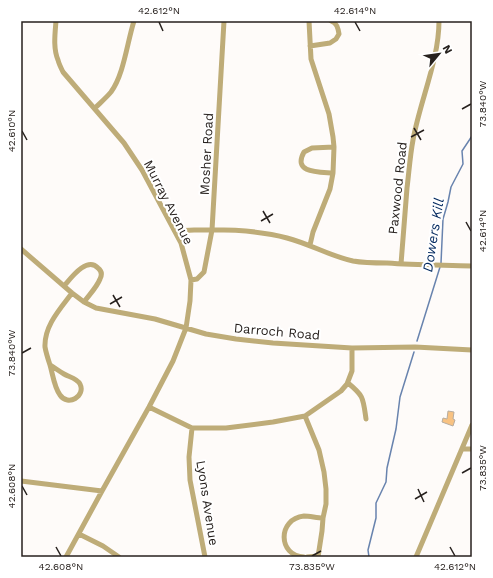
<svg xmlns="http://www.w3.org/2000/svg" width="493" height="578" viewBox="0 0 493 578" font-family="'Work Sans',sans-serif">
	<rect width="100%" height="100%" fill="#fefbf9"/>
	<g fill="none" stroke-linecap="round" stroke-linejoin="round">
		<path stroke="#6883ae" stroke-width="1.5" d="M441 263 443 219 448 202 451 187 463 164 462 151 472 136
			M417 341 440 267
			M369 557 368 550 376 518V503L386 482 387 468 396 429 400 397 414 352"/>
	</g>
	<path fill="#f8c282" stroke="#b7ac9f" d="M448 411 454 412 453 419 455 420 453 426 442 422 443 418 447 419Z"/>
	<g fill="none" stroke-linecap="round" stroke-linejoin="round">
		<path stroke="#beac78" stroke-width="5" d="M56 21C55 34 53 48 58 60 59 64 61 68 63 72L124 143 142 170 181 243 191 280 190 301 186 328 173 361 149 407 102 491 66 557
			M309 21 311 59 329 114 333 137 334 147 333 173 330 189 313 232 310 245
			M310 46 330 43 336 39 339 34C338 28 337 23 331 21
			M95 108C100 103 106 98 111 92 124 74 127 43 134 21
			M333 173C320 172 292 174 304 152L312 148 334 147
			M175 231C209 229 255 229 287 238 310 244 330 256 353 261 364 263 376 263 387 263 415 265 444 265 472 266
			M21 249 72 293 84 302 96 308 155 319 206 334 236 339 273 343 352 348 415 347 472 350
			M401 264C403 239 405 213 407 188 409 172 410 156 413 140 420 101 439 60 439 21
			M191 280 197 279 204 272 212 230 224 21
			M64 286C71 278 87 256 98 268 102 271 102 275 100 279 97 287 89 295 84 302
			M50 365C55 368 59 371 64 374 69 377 77 378 80 384 86 396 68 407 60 395 54 387 53 375 50 365Z
			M50 365C48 359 46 353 45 347 44 326 60 309 72 293
			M348 383C364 396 363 398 366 419
			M149 407 192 428H226L273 422 305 416 341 391 347 384 352 371V348
			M305 416 319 450 324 472 326 489V504L323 518 322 531 318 557
			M192 428 189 457 190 480 205 557
			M462 449H472
			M21 481 102 491
			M79 534 103 546 119 557
			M304 557C278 556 277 519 304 516 310 516 317 518 323 518
			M307 557 318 556
			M416 557 472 425"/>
	</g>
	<path fill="none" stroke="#27211e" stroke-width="1.5" d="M159 22 163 31M355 22 360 31M462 109 471 104M414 128 421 140M22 131 27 140M411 137 424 130M263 211 270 223M261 221 273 214M466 222 471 231M113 295 120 307M110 304 122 297M22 353 31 348M462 473 471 468M22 486 27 495M418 489 424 502M415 499 427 492M56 547 61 556M450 547 455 556M312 556 321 551"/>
	<g text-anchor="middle" stroke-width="4" stroke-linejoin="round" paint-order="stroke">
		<g font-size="13" fill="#27211e" stroke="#fff">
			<text transform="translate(206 154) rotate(-87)" y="5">Mosher Road</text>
			<text transform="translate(397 188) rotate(-84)" y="5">Paxwood Road</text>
			<text transform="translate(169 202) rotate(63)" y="5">Murray Avenue</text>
			<text transform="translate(277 331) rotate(5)" y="5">Darroch Road</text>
			<text transform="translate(208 503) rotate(81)" y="5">Lyons Avenue</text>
		</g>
		<g font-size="14" font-style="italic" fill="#03295f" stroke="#fff">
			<text transform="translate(433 235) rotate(-81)" y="5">Dowers Kill</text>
		</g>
	</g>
	<rect width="493" height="578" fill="none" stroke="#ffffff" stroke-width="44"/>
	<g transform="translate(439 54) rotate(61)" stroke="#ffffff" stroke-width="3" paint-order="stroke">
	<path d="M0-3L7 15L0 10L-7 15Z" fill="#27211e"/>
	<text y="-6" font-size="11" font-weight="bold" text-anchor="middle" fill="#27211e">N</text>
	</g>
	<rect x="22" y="22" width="449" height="534" fill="none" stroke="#27211e" stroke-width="1.5"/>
	<g font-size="10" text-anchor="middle" fill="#27211e">
		<text x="159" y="14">42.612°N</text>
		<text x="355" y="14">42.614°N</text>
		<text transform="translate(482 104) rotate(-90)" y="4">73.840°W</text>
		<text transform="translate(11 131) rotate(-90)" y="4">42.610°N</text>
		<text transform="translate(482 231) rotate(-90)" y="4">42.614°N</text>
		<text transform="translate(11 353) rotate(-90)" y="4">73.840°W</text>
		<text transform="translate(482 468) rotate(-90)" y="4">73.835°W</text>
		<text transform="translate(11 486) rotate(-90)" y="4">42.608°N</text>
		<text x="61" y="570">42.608°N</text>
		<text x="312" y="570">73.835°W</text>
		<text x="455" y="570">42.612°N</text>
	</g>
</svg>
